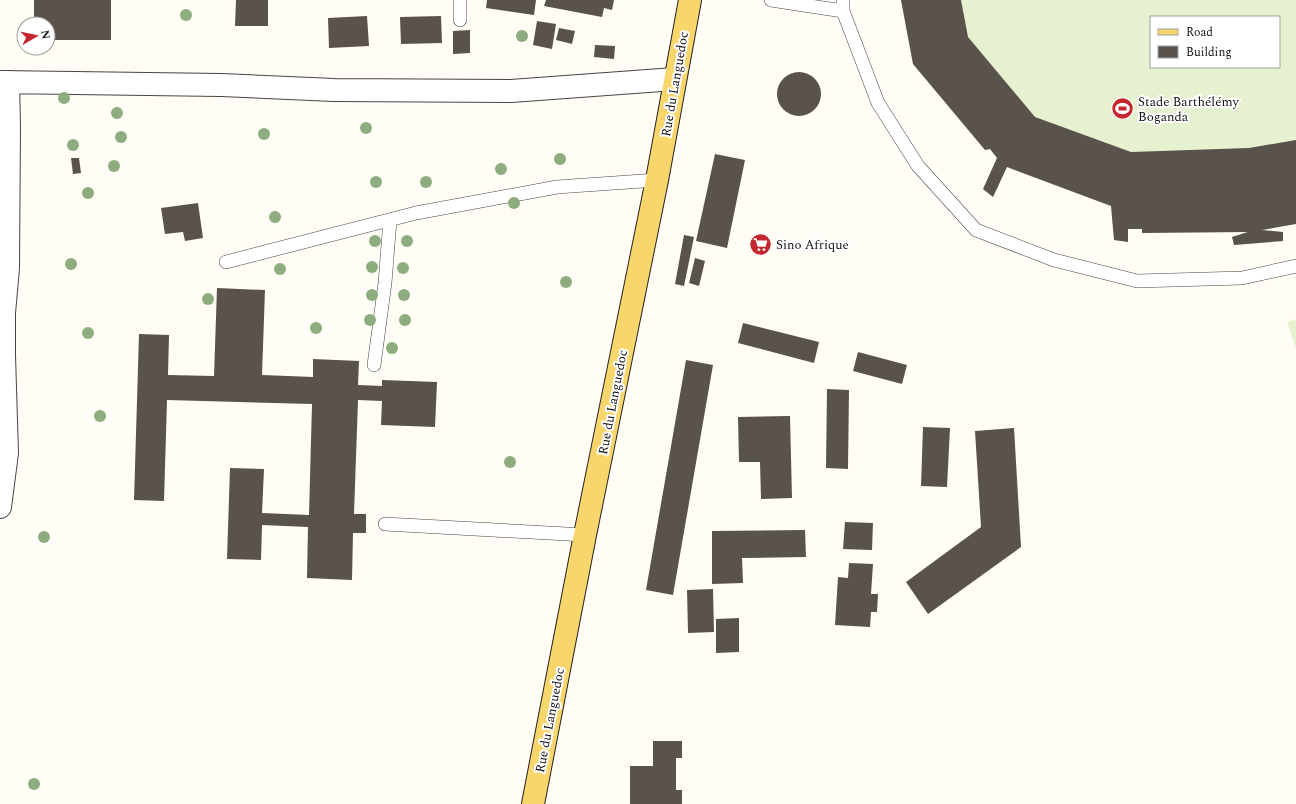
<svg xmlns="http://www.w3.org/2000/svg" width="1296" height="804" viewBox="0 0 1296 804" font-family="Spectral,serif">
	<rect width="100%" height="100%" fill="#fffdf5"/>
	<path fill="#e6f2cf" fill-rule="evenodd" d="M901 0H1296V224L1264 230 1283 232V241L1234 245 1232 237 1246 232 1142 233V229H1128V242L1114 240 1111 206 1007 167 993 197 983 189 997 158 990 149 985 150 913 64ZM1151 17H1279V67H1151Z
		M1296 319V348L1287 322Z"/>
	<path fill="#5a524d" d="M34 0H111V40H48V24H34Z
		M236 0H268V26H235Z
		M487 0H536L534 15 486 8Z
		M546 0H614L612 10 604 8 602 17 544 6Z
		M901 0H961L968 37 1035 117 1131 152 1249 148 1296 140V224L1262 230 1283 232V241L1234 245 1232 237 1248 232 1142 233V229H1128V242L1114 240 1111 206 1007 167 993 197 983 189 997 158 990 149 985 150 913 64Z
		M367 16 369 46 329 48 328 18Z
		M441 16 442 43 401 44 400 17Z
		M537 21 556 24 552 49 533 45Z
		M559 28 575 31 572 44 556 40Z
		M470 30V53L453 54V31Z
		M595 45 615 46 614 59 594 57Z
		M777 94a22 22 0 1 1 44 0a22 22 0 1 1-44 0Z
		M715 154 745 160 727 248 696 241Z
		M71 158H79L81 173 73 174Z
		M198 203 203 238 185 241 183 232 165 234 161 208Z
		M684 235 694 237 684 286 675 284Z
		M695 258 705 261 699 286 689 283Z
		M217 288 265 290 262 375 313 377V359L359 361 358 385 382 386V380L437 382 435 427 381 425 382 401 358 400 354 514H366V533H353L352 580 307 578 308 527 262 525 261 560 227 559 230 468 264 469 262 513 309 515 312 404 167 400 164 501 134 500 139 334 169 335 168 375 214 376Z
		M743 323 819 342 814 363 738 343Z
		M858 352 907 365 902 384 853 371Z
		M686 360 713 365 673 595 646 590Z
		M827 389 849 390 848 469 826 468Z
		M790 416 792 498 761 499 760 462H739L738 417Z
		M923 427 950 428 947 487 921 486Z
		M1014 428 1021 547 928 614 906 582 981 527 975 431Z
		M845 522 873 523 872 550 843 549Z
		M805 530 806 557 742 558 743 583 712 584V531Z
		M849 563 873 564 871 594H878L877 612H871L870 627 835 625 838 577 848 578Z
		M713 589 714 632 688 633 687 590Z
		M739 618V652L716 653V619Z
		M653 741H682V758H676V790H682V804H630V766H653Z"/>
	<g fill="none" stroke-linecap="round" stroke-linejoin="round">
		<defs>
			<path id="service" d="M771 0 843 11
				M843 0V11L878 103 918 166 976 230 1054 260 1137 281 1242 278 1296 266
				M460 20V0
				M226 262 416 213 557 187 657 180
				M374 365 385 283 390 220
				M385 524 585 535"/>
			<path id="minor" d="M0 82 221 85 334 90 511 91 675 79
				M0 507 7 453 4 355V313L8 268 9 126 8 82"/>
			<path id="primary" d="M533 804 585 535 657 180 690 0"/>
		</defs>
		<use href="#service" stroke="#444" stroke-width="14"/>
		<use href="#minor" stroke="#444" stroke-width="24"/>
		<use href="#primary" stroke="#222" stroke-width="24"/>
		<use href="#service" stroke="#fff" stroke-width="13"/>
		<use href="#minor" stroke="#fff" stroke-width="22"/>
		<use href="#primary" stroke="#f9d66b" stroke-width="22"/>
	</g>
	<g fill="#8dad7f">
		<circle cx="186" cy="15" r="6"/>
		<circle cx="522" cy="36" r="6"/>
		<circle cx="64" cy="98" r="6"/>
		<circle cx="117" cy="113" r="6"/>
		<circle cx="366" cy="128" r="6"/>
		<circle cx="264" cy="134" r="6"/>
		<circle cx="121" cy="137" r="6"/>
		<circle cx="73" cy="145" r="6"/>
		<circle cx="560" cy="159" r="6"/>
		<circle cx="114" cy="166" r="6"/>
		<circle cx="501" cy="169" r="6"/>
		<circle cx="376" cy="182" r="6"/>
		<circle cx="426" cy="182" r="6"/>
		<circle cx="88" cy="193" r="6"/>
		<circle cx="514" cy="203" r="6"/>
		<circle cx="275" cy="217" r="6"/>
		<circle cx="375" cy="241" r="6"/>
		<circle cx="407" cy="241" r="6"/>
		<circle cx="71" cy="264" r="6"/>
		<circle cx="372" cy="267" r="6"/>
		<circle cx="403" cy="268" r="6"/>
		<circle cx="280" cy="269" r="6"/>
		<circle cx="566" cy="282" r="6"/>
		<circle cx="372" cy="295" r="6"/>
		<circle cx="404" cy="295" r="6"/>
		<circle cx="208" cy="299" r="6"/>
		<circle cx="370" cy="320" r="6"/>
		<circle cx="405" cy="320" r="6"/>
		<circle cx="316" cy="328" r="6"/>
		<circle cx="88" cy="333" r="6"/>
		<circle cx="392" cy="348" r="6"/>
		<circle cx="100" cy="416" r="6"/>
		<circle cx="510" cy="462" r="6"/>
		<circle cx="44" cy="537" r="6"/>
		<circle cx="34" cy="784" r="6"/>
	</g>
	<defs>
		<symbol id="stadium-disc" viewBox="-11 -11 22 22"><circle r="9.5" fill="#c4262e" stroke="#fff"/><path d="M0-5a6.5 5 0 1 0 0 10a6.5 5 0 1 0 0-10ZM-3.5-1.8h7v3.6h-7Z" fill="#fff"/></symbol>
		<symbol id="supermarket-disc" viewBox="-11 -11 22 22"><circle r="9.5" fill="#c4262e" stroke="#fff"/><path d="M-6-5.5h2.5l.6 2H6L4.5 2H-2.5L-4.4-4H-6ZM-1.5 3.2a1.3 1.3 0 1 0 .1 0ZM3 3.2a1.3 1.3 0 1 0 .1 0Z" fill="#fff"/></symbol>
	</defs>
	<g fill-rule="evenodd">
		<use href="#stadium-disc" x="1110" y="96" width="25" height="25"/>
		<use href="#supermarket-disc" x="748" y="232" width="25" height="25"/>
	</g>
	<g text-anchor="middle" stroke-width="4" stroke-linejoin="round" paint-order="stroke">
		<g font-size="13" fill="#111" stroke="#fff">
			<text transform="translate(674 84) rotate(-80)" y="5">Rue du Languedoc</text>
			<text transform="translate(612 402) rotate(-79)" y="5">Rue du Languedoc</text>
			<text transform="translate(549 720) rotate(-79)" y="5">Rue du Languedoc</text>
		</g>
		<g font-size="13" fill="#111" stroke="#fff" text-anchor="start">
			<text x="1138" y="106">Stade Barthélémy<tspan x="1138" dy="15">Boganda</tspan></text>
			<text x="776" y="249">Sino Afrique</text>
		</g>
	</g>
	<rect x="1150" y="16" width="130" height="52" fill="#ffffff" stroke="#a0a0a0"/>
	<rect x="1158" y="29" width="20" height="6" fill="#f9d66b" stroke="#a0a0a0"/>
	<text x="1186" y="36" font-size="12" fill="#111111">Road</text>
	<rect x="1158" y="46" width="20" height="12" fill="#5a524d" stroke="#a0a0a0"/>
	<text x="1186" y="56" font-size="12" fill="#111111">Building</text>
	<g transform="translate(36 36) rotate(81)"><circle r="19" fill="#ffffff" stroke="#a0a0a0"/>
	<path d="M0-3L7 15L0 10L-7 15Z" fill="#c4262e"/>
	<text y="-6" font-size="11" font-weight="bold" text-anchor="middle" fill="#111111">N</text>
	</g>
</svg>
